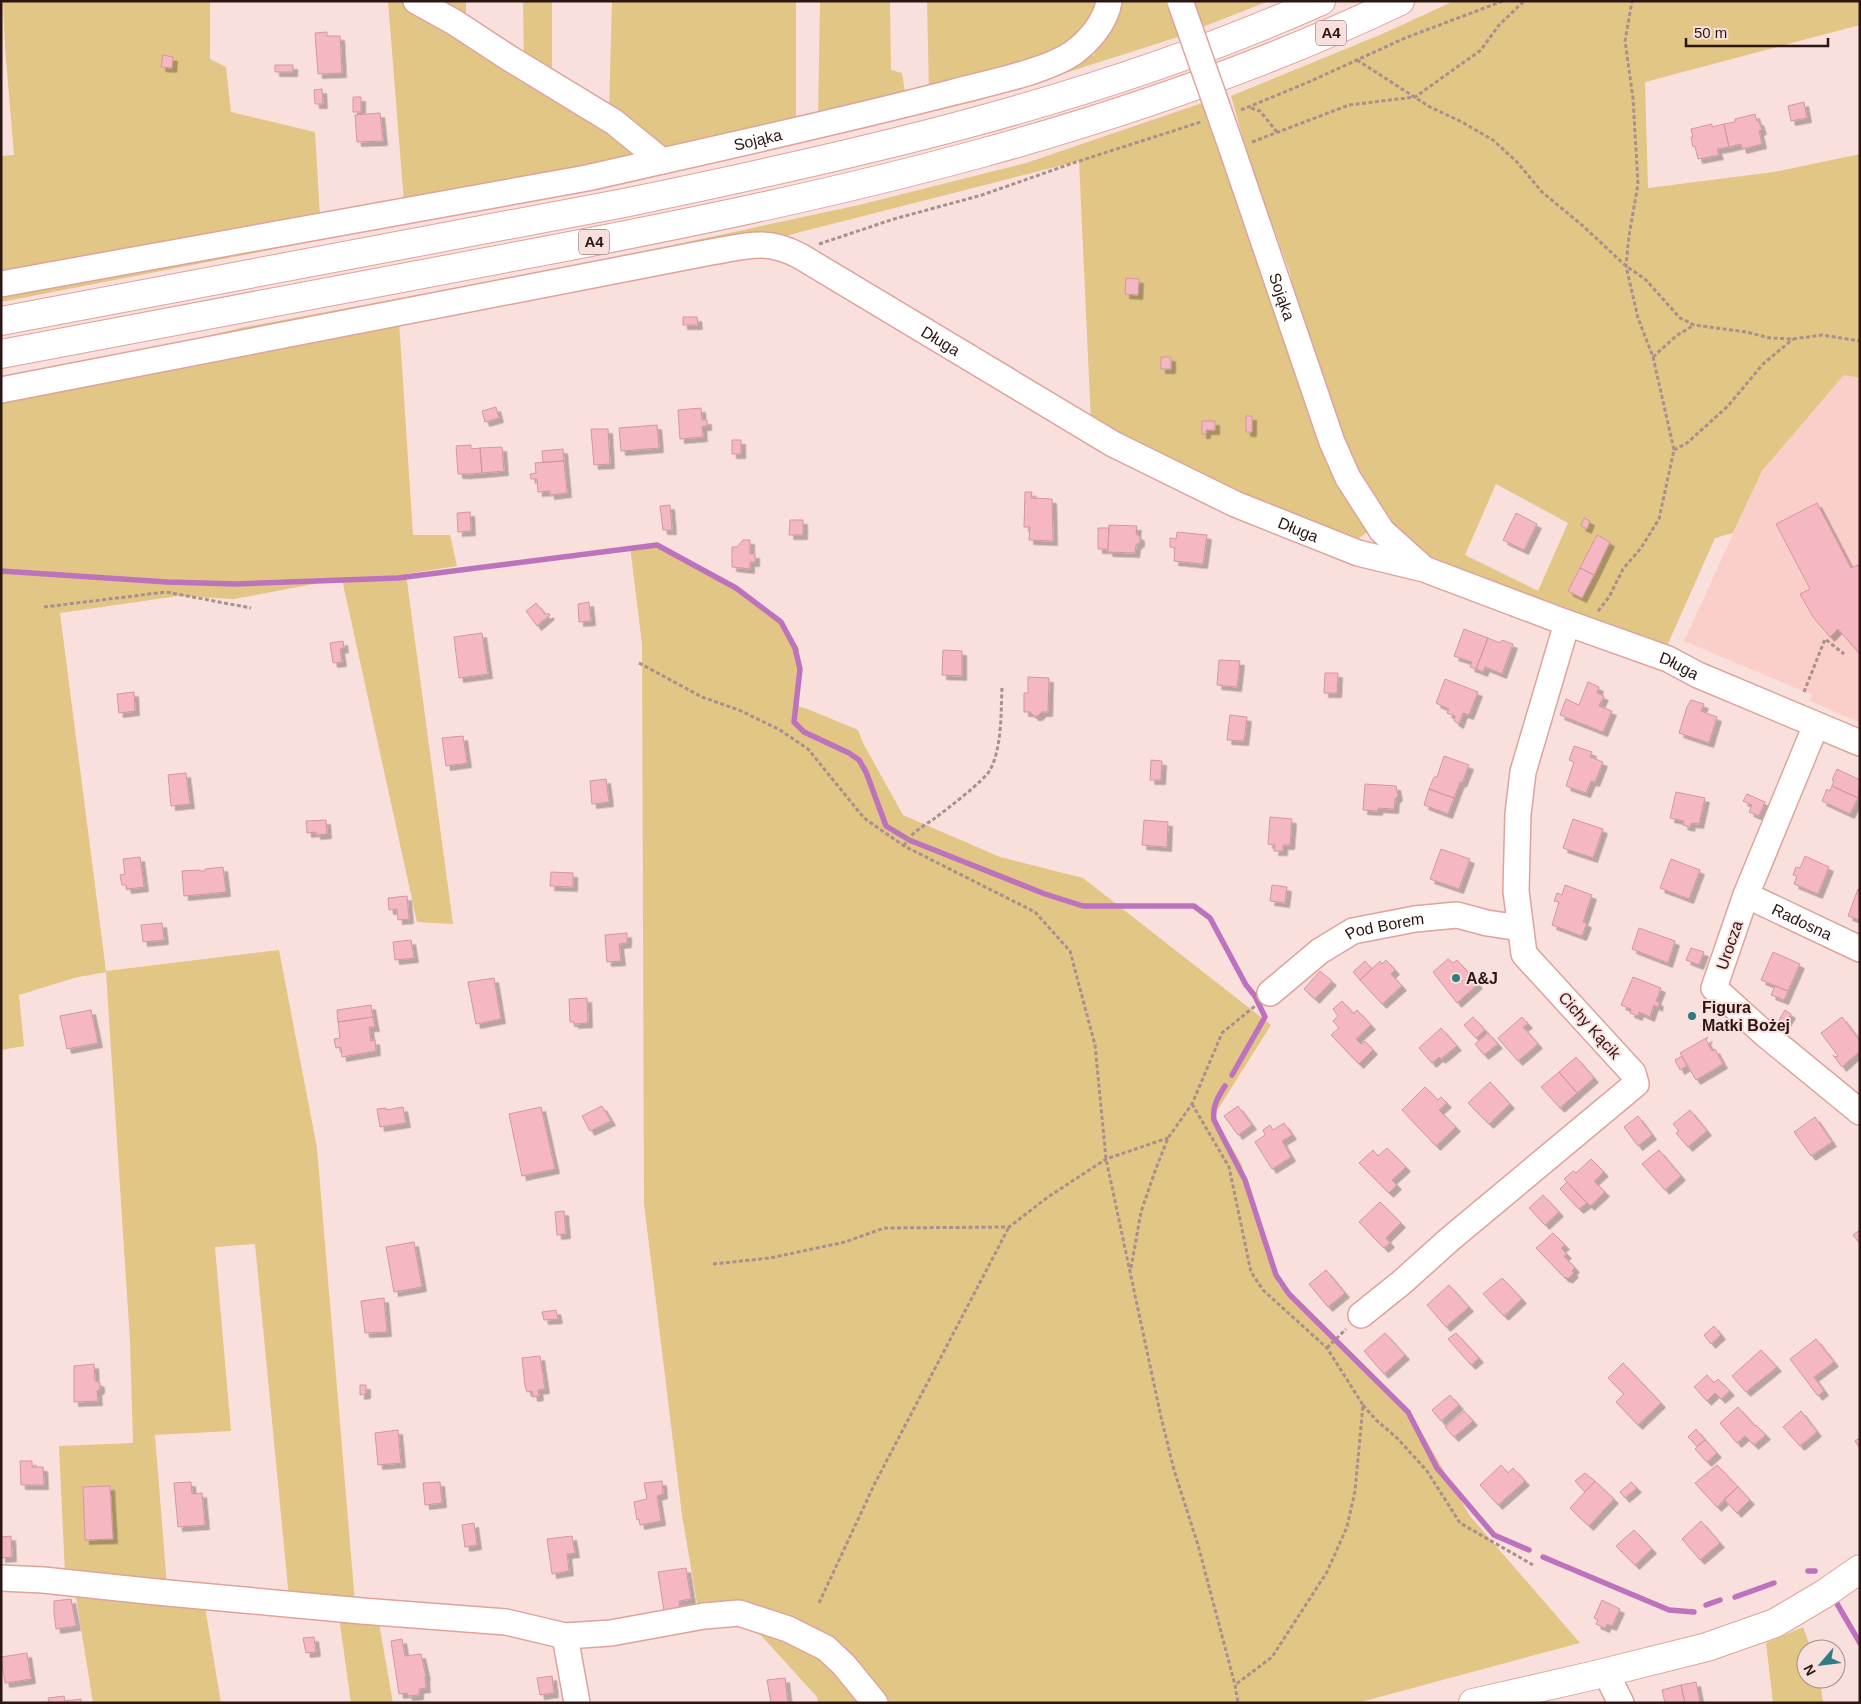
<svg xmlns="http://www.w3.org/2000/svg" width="1861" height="1704" viewBox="0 0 1861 1704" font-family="Arial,sans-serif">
	<defs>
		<filter id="shadow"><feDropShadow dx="4.5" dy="4.5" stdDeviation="0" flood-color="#0004"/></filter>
	</defs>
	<rect width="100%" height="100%" fill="#fae0dd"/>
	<path fill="#facfc9" d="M1844 375 1860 378V723L1810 701 1812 695 1684 641 1762 471Z"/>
	<path fill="#e2c685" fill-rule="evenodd" d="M3 1H210V59L226 67 231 112 315 132 320 217 1 279V156L14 155 5 48Z
		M388 1H399L441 22 500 60 632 149 633 157 404 203Z
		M427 1H466V23Z
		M523 1H552V77L524 59Z
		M612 1H796V127L672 148 647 142 609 112Z
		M820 1H890L891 70 902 73 906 98 818 120Z
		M927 1H1099L1084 30 1067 48 929 93Z
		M1114 1H1167L1181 36 978 101 657 175 1 302V291L980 94 1094 55 1109 23Z
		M1192 1H1269L1200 28Z
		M1454 1H1860V25L1645 82 1648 188 1774 172 1860 154V378L1844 375 1762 471 1733 533 1715 538 1667 646 1441 567 1425 553 1387 526 1341 446 1299 320 1290 273 1249 160 1231 96 1382 34ZM1496 484 1568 523 1538 591 1465 555Z
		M1205 102 1369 531 1353 542 1184 472 1091 422 1079 161 781 237 1 385V376L192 340 240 328 603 260 859 205 1026 163Z
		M399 321 413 535H450L457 566 406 574 453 924 417 922 342 579 234 599 178 596 60 613 106 971 279 950 317 1148 355 1603 289 1598 255 1244 215 1247 231 1431 155 1435 167 1586 65 1574 59 1446 133 1443 130 1341 106 972 74 978 19 995 24 1046 1 1050V397L92 380 106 383Z
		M657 543 772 613 799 648 795 705 810 710 858 730 863 743 903 815 1000 857 1083 878 1271 1025 1213 1117 1241 1163 1278 1284 1412 1416 1470 1516 1580 1643 1357 1703H818L817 1697 747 1620 698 1609 682 1515 644 1204 642 644 630 546Z
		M75 1591 205 1607 221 1703H93Z
		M339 1617 379 1623 393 1703H351Z
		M1803 1627 1811 1649H1806V1679H1820L1823 1703H1773L1766 1643Z"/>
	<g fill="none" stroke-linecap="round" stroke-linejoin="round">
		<path stroke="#bd72bd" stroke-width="5.5" d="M1 571 167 582 236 584 398 578 657 545 736 588 781 622 795 648 800 669 794 722 804 732 849 753 859 760 866 772 886 826 906 838
			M909 840 1045 894 1083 906H1194L1210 918 1246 985 1255 996 1265 1017 1232 1075
			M1225 1086C1218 1097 1212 1106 1214 1120L1245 1180 1276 1275 1289 1294 1408 1412 1437 1468 1494 1535 1529 1550
			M1543 1557 1669 1610 1694 1612
			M1808 1571H1815
			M1735 1597 1774 1583
			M1836 1602 1860 1643
			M1706 1605 1720 1600"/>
	</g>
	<path fill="#f5b8c2" stroke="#d297a1" filter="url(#shadow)" d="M327 32V36H340L342 73 318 74 315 33Z
		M163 55 173 57 172 68 161 67Z
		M275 65H293V72H275Z
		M322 89 323 104H315L314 90Z
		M353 97H361V112H353Z
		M1804 102 1807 118 1791 121 1788 106Z
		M380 113 383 141 357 142 355 115Z
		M1755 114 1757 121H1759L1762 130 1759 131 1762 144 1742 149 1741 144 1729 147 1724 124 1735 122V119Z
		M1712 124V127L1724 124 1729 147 1717 149 1719 155 1698 159 1695 146 1693 147 1691 137H1693L1691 129Z
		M1126 278 1139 279 1138 295 1125 294Z
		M683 317H697L698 325H683Z
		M1161 357H1171V369H1161Z
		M496 407 499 418 485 422 482 411Z
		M701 408 702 420H707V426H702L703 437 680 439 678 410Z
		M1246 416H1252V432H1246Z
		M1202 421H1215V430H1206V434H1202Z
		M657 425 659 448 621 451 619 428Z
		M591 429H608L610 464 594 465Z
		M732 440H741V454H732Z
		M471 445V449L480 448 482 473 467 474 466 475V474H458L456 446Z
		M502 447 504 471 482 473 480 448Z
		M563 449 564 461 543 462 542 451Z
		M564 461 567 493 550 495V491L538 492 537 479H531L530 474 536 473 535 463Z
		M1025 492H1032L1031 498 1052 499 1053 541 1029 540 1030 527H1024Z
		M1817 503 1851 568 1860 564V654L1838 629 1830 637 1813 617 1800 594 1810 589 1776 524Z
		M670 505 672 530H663L660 506Z
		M470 512 471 531 458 532 457 513Z
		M1516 513 1537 524 1524 550 1503 540Z
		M1584 518 1590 521 1587 529 1581 526Z
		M790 520H803V535H789Z
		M1109 525 1137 526 1136 534 1140 537V542L1136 545 1135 553 1108 552Z
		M1098 528H1109L1108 549H1098Z
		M1177 532 1207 535 1203 564 1174 561 1175 548 1170 547V538L1176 539Z
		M1597 535 1610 542 1594 575 1580 568Z
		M743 540H750V554H755V562H750V569L732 567V547H737Z
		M1580 568 1594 575 1582 598 1568 591Z
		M589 602 591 621 579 622 578 604Z
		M536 603 546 615 548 613 550 615 537 626 526 611Z
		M1464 629 1488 638 1476 669 1470 667 1472 662 1454 656Z
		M482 633 488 674 459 678 454 637Z
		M1488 638 1500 643 1502 640 1513 644 1502 674 1485 667 1483 672 1476 669Z
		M343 641 344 648 340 649 342 662 333 663 330 643Z
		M943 650 962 651V676L942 675Z
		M1219 660 1240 661 1237 687 1217 685Z
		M1325 673H1338L1337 693H1324Z
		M1028 677 1049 678 1048 712H1042L1038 716H1034L1030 712H1024V693H1028Z
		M1445 679 1478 692 1469 715 1463 713 1459 724 1454 721 1455 716 1447 713 1449 709 1436 703Z
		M1588 682 1599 687 1597 693 1604 696 1599 706 1612 711 1603 732 1560 715 1566 699 1579 705Z
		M134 692 135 711 119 713 117 694Z
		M1691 700 1704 704 1701 711 1717 717 1709 743 1679 733 1687 707Z
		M1230 715 1247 717 1244 741 1227 740Z
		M463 736 467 763 446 766 442 738Z
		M1574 746 1592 752 1590 757 1603 762 1595 782 1591 781 1586 793 1566 786 1574 762 1569 760Z
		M1444 756 1469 765 1462 783 1460 782 1454 798 1429 789 1434 777H1437Z
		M1151 760 1162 761 1161 780H1150Z
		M1837 769 1860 780 1858 798 1832 786 1834 781 1832 780Z
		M186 773 190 804 171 806 168 775Z
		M606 779 609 802 592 804 590 781Z
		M1365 784 1396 786 1398 796 1395 799 1394 809 1378 808V811L1363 810Z
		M1832 786 1858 798 1850 814 1822 801 1827 789 1830 791Z
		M1429 789 1454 798 1448 814 1424 805Z
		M1676 792 1705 798 1699 824 1691 823 1690 827 1683 825 1684 821 1670 818Z
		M1747 794 1765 802 1759 816 1749 812 1752 805 1743 801Z
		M1270 817 1292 819 1290 845H1283V851H1274L1275 845 1268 844Z
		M1573 819 1603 829 1593 858 1563 848Z
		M326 820 327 834 316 835V832L307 833 306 821Z
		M1144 820 1168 822 1167 847 1142 845Z
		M1441 849 1470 859 1459 889 1430 879Z
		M1805 856 1829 867 1818 894 1794 884 1797 876 1793 875 1796 867 1800 868Z
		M140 857 144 887 127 889 126 885H122L120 875 125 874 123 859Z
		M1671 859 1700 870 1689 899 1660 888Z
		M223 867 226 892 184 896 182 871 200 870V871H205V869Z
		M551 872 573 873V887L550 886Z
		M1272 885 1287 887 1285 903 1270 901Z
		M1565 885 1592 895 1583 922 1587 923 1582 936 1552 925 1559 902 1554 901 1557 893 1562 895Z
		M1858 889 1860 890V920L1848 916Z
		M407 896 409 919 398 920 397 909 389 910 388 898Z
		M162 923 164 940 143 942 141 925Z
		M1639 928 1675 941 1668 963 1632 949Z
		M627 933V943L619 944 621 961 607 962 605 935Z
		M411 940 414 958 395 960 393 942Z
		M1691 948 1704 952 1699 965 1686 960Z
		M1773 952 1800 964 1788 991 1761 980Z
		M1448 959 1453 963 1457 960 1478 984 1457 1003 1433 972Z
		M1386 960 1395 970 1391 974 1402 986 1382 1004 1360 980 1380 961 1382 964Z
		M1365 961 1372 969 1360 980 1353 972Z
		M1320 971 1332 981 1315 999 1304 989Z
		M1633 977 1661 988 1656 1001 1659 1002 1658 1007 1654 1005 1650 1017 1639 1012 1638 1016 1630 1013 1631 1009 1621 1005Z
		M494 978 501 1019 476 1024 468 982Z
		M1775 986 1788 991 1784 1000 1771 995Z
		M587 998 588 1023 574 1024V1022H570L569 999Z
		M1342 1001 1354 1014 1357 1010 1371 1025 1356 1039 1361 1044 1365 1041 1373 1050 1359 1064 1331 1035 1339 1028 1333 1021 1338 1016 1333 1009Z
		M371 1005 373 1017 338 1022 337 1010Z
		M91 1010 98 1043 67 1049 60 1016Z
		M1785 1010 1791 1014 1785 1024 1779 1020Z
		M373 1017 375 1027H369L371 1041 375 1040 376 1051 342 1057 341 1047 336 1048 334 1039 340 1038 338 1022Z
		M1473 1017 1485 1030 1476 1038 1464 1025Z
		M1522 1017 1528 1024 1523 1027 1538 1044 1518 1061 1498 1038Z
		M1842 1017 1860 1041V1051L1842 1067 1833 1055 1835 1057 1838 1056 1821 1033Z
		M1441 1028 1457 1046 1441 1059 1439 1057 1432 1063 1419 1048Z
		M1488 1033 1498 1044 1484 1055 1475 1044Z
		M1708 1037 1706 1040 1712 1051 1715 1049 1723 1064 1696 1080 1680 1053Z
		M1682 1056 1687 1066 1680 1070 1675 1060Z
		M1576 1057 1594 1078 1577 1093 1559 1072Z
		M1559 1072 1577 1093 1560 1108 1541 1087Z
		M1490 1082 1510 1104 1489 1124 1468 1103Z
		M1425 1087 1438 1100 1441 1097 1447 1103 1439 1110 1456 1127 1436 1146 1402 1110Z
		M602 1106 611 1121 590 1131 582 1116Z
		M1238 1106 1252 1125 1238 1135 1224 1116Z
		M403 1107 406 1123 380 1127 377 1109 386 1108V1110Z
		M541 1107 555 1169 522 1176 509 1114Z
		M1690 1110 1707 1131 1688 1147 1676 1133 1679 1131 1673 1124Z
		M1638 1116 1652 1135 1638 1146 1624 1127Z
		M1815 1117 1832 1142 1811 1156 1794 1132Z
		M1284 1123 1292 1135 1282 1141 1291 1157 1272 1169 1255 1142 1265 1135 1263 1130 1270 1125 1273 1130Z
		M1387 1148 1406 1167 1392 1180 1397 1185 1389 1193 1359 1163 1373 1150 1378 1156Z
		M1659 1150 1681 1176 1665 1190 1642 1164Z
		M1591 1159 1604 1172 1594 1181 1605 1192 1590 1206 1564 1179 1573 1171 1576 1173Z
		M1567 1182 1587 1203 1579 1209 1560 1189Z
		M1543 1195 1559 1212 1545 1225 1529 1208Z
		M1380 1202 1401 1223 1386 1238 1390 1243 1384 1248 1359 1222Z
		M564 1211 566 1234 557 1235 555 1212Z
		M1860 1230V1244L1853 1235Z
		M1553 1233 1565 1245 1561 1248 1567 1254 1564 1256 1575 1268 1572 1271 1574 1273 1568 1279 1566 1277 1565 1278 1536 1248Z
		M414 1242 422 1287 394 1292 386 1247Z
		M1326 1270 1345 1293 1328 1307 1309 1284Z
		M1502 1278 1522 1299 1504 1316 1483 1294Z
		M1449 1285 1469 1307 1446 1327 1427 1305Z
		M384 1298 387 1332 365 1333 361 1301Z
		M556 1310 558 1319 544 1320 542 1312Z
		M1714 1326 1721 1335 1711 1344 1704 1335Z
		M1385 1333 1405 1355 1384 1374 1364 1351Z
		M1456 1333 1479 1358 1471 1365 1448 1339Z
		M1816 1339 1834 1362 1814 1377 1824 1391 1818 1396 1790 1359Z
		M1761 1350 1777 1367 1746 1392 1732 1376Z
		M540 1356 545 1389 538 1390 539 1396 533 1397 532 1391 527 1392 525 1386 522 1358Z
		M1623 1363 1661 1403 1638 1425 1616 1402 1624 1394 1608 1378Z
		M94 1364 95 1381 100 1383V1389L97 1391 98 1401 74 1402V1366Z
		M1707 1375 1714 1383 1718 1379 1730 1391 1721 1399 1715 1393 1707 1401 1694 1387Z
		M360 1385H366V1394L360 1395Z
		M1450 1395 1459 1405 1441 1421 1432 1410Z
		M1738 1407 1755 1426 1756 1425 1766 1435 1754 1445 1745 1436 1737 1443 1720 1423Z
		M1464 1411 1473 1421 1454 1437 1445 1427Z
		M1801 1411 1817 1432 1800 1446 1783 1427Z
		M1696 1429 1705 1440 1697 1446 1688 1437Z
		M398 1430 401 1463 378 1465 375 1433Z
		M1860 1438V1449L1855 1441Z
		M1705 1440 1717 1453 1707 1462 1695 1449Z
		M20 1461H32V1467H43L44 1485H21Z
		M1501 1465 1508 1473 1513 1468 1525 1481 1498 1505 1480 1485Z
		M1717 1465 1738 1487 1717 1507 1695 1483Z
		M1585 1473 1595 1481 1585 1492 1575 1481Z
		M662 1481 663 1494 657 1496 661 1521 640 1525 639 1519 637 1520 634 1502 647 1499 644 1483Z
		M1595 1481 1614 1499 1589 1526 1570 1508Z
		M191 1482 192 1494 202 1493 205 1525 178 1527 174 1483Z
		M440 1482 442 1503 425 1505 423 1483Z
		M1631 1482 1637 1488 1625 1498 1620 1492Z
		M110 1486 113 1539 85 1540 83 1487Z
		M1738 1487 1750 1500 1737 1513 1724 1499Z
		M1701 1521 1720 1543 1700 1560 1682 1539Z
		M474 1523 477 1545 465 1547 462 1525Z
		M1634 1530 1652 1549 1635 1565 1616 1546Z
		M11 1536 12 1557 1 1558V1537Z
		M572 1536 575 1553 567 1554 569 1571 552 1574 547 1539Z
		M686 1568 691 1599 679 1601 680 1609 664 1611 658 1572Z
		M71 1599 76 1626 56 1629 54 1613V1601Z
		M1602 1600 1620 1609 1612 1626 1607 1624 1605 1628 1596 1624 1598 1620 1594 1618Z
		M314 1637 316 1652 306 1653 303 1638Z
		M402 1639 405 1656 421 1654 426 1676 425 1677 426 1688 419 1689V1695L408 1696 407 1693 399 1694 391 1641Z
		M27 1653 31 1679 5 1683 1 1657Z
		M552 1676 554 1693 540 1695 537 1678Z
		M785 1678 788 1703H771L767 1680Z
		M1696 1682 1700 1703H1685L1681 1685Z
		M1681 1685 1685 1703H1665L1662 1690Z
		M64 1696 65 1701 81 1699V1703H49L48 1698Z"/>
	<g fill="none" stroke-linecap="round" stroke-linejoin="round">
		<defs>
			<g id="minor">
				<path id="s1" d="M416 1 454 22 509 58 614 122 662 161C760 139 857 117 954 92 988 83 1045 72 1073 53 1089 41 1106 22 1109 1"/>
				<path id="s2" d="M1231 146 1332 442 1348 478 1382 531 1422 567"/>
				<path d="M1 284 587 178 662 161"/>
				<path id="s3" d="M1 390 711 252C747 246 766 238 800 256L1113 444 1235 504 1358 553 1424 569 1567 623 1668 659 1698 675 1860 743"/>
				<path d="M1816 725 1746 895 1714 988 1766 1035 1860 1112"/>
				<path id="s4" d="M1746 895 1860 949"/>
				<path id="s5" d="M1270 993 1320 951 1353 931 1415 919 1457 915 1487 923 1520 928"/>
				<path d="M1361 1315 1401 1283 1450 1239 1636 1084 1633 1073 1524 954 1516 891 1518 814 1523 772 1567 623"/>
				<path d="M1 1578 43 1580 157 1592 362 1611 506 1622 565 1636 611 1633 704 1616 739 1613 788 1629 826 1648 844 1665 875 1703"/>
				<path d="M565 1636 577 1703"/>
				<path d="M1606 1673 1621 1703"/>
			</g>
			<path id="major" d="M1473 1703 1591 1676 1707 1647 1775 1623 1824 1594 1860 1569"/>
			<path id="highway" d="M1 321 624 203C861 154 1099 100 1321 1
				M1 354C182 320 363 286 544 251 837 195 1129 130 1400 1"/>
		</defs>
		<use href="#minor" stroke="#dea39b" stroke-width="28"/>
		<use href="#major" stroke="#dea39b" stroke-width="30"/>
		<use href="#highway" stroke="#dea39b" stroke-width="30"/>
		<path stroke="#a9908e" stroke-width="3" stroke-dasharray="4 2.5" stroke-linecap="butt" d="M1357 60 1430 107 1462 122 1493 140 1517 162 1542 192 1583 226 1626 266 1645 279 1680 318 1694 325 1746 332 1770 338 1793 339 1822 335 1860 341
			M1251 108 1260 111 1277 132
			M1241 110 1311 81 1405 38 1503 1
			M1252 142 1349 105 1415 97 1481 50 1499 25 1524 1
			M819 244 894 219 982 195 1076 162 1201 122
			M1653 357 1676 336 1694 325
			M1674 450 1687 443 1728 406 1763 364 1793 339
			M44 607 166 592 251 608
			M1598 611 1609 597 1623 569 1641 548 1659 519 1674 450 1653 357 1638 318 1626 266 1629 236 1638 184 1633 98 1625 41 1632 1
			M639 663 702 697 739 710 780 730 808 749 864 818 904 846 1035 912 1070 951 1095 1045 1106 1159 1161 1417 1174 1470 1198 1545 1235 1685 1238 1703
			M1804 692 1825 639 1844 654
			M904 846C910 833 924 826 935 818 946 810 985 780 990 770 1002 748 1001 712 1002 687
			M1192 1104 1229 1167 1251 1272 1263 1290 1327 1348 1363 1405 1355 1491 1347 1527 1327 1572 1272 1657 1235 1685
			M713 1264 770 1258 845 1242 884 1228 1009 1227 1048 1197 1106 1159 1168 1138
			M1131 1268 1141 1212 1155 1171 1168 1138 1192 1104 1222 1033 1255 1006
			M1327 1348 1346 1329
			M1363 1405 1376 1420 1397 1438 1427 1471 1460 1523 1533 1565
			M819 1603 875 1483 1009 1227"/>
		<use href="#minor" stroke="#fff" stroke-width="25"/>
		<use href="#major" stroke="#fff" stroke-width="28"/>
		<use href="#highway" stroke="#fff" stroke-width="28"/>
		<defs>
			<path id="minor-bridge" d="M1180 1 1231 146"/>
		</defs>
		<use href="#minor-bridge" stroke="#dea39b" stroke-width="28" stroke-linecap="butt"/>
		<use href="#minor-bridge" stroke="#fff" stroke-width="25"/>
	</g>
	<g fill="#337a84" stroke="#fae0dd" stroke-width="2">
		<circle cx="1456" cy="978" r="5"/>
		<circle cx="1692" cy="1016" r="5"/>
	</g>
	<g text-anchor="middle" stroke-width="4" stroke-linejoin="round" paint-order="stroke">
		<g fill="#fae0dd" stroke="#6a5350" stroke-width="1">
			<rect x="1316" y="20.5" width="30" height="25" rx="4"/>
			<rect x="579" y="229.5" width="30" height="25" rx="4"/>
		</g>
		<g font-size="15" font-weight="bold" fill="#2c1614">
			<text x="1331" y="38">A4</text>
			<text x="594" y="247">A4</text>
		</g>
		<g font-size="16" fill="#2c1614" stroke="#fae0dd">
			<text dy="6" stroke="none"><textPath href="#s1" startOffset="392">Sojąka</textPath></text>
			<text dy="6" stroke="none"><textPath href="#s2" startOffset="159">Sojąka</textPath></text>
			<text dy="6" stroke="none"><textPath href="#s3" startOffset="979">Długa</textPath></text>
			<text dy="6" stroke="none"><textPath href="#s3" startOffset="1384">Długa</textPath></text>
			<text dy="6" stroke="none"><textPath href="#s3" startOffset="1789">Długa</textPath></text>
			<text dy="6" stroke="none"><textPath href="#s4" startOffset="62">Radosna</textPath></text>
			<text dy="6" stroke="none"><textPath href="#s5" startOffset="136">Pod Borem</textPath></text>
			<text transform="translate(1729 945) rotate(-71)" y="6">Urocza</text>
			<text transform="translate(1590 1025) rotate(48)" y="6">Cichy Kącik</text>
		</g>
		<g font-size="16" font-weight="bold" fill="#2c1614" stroke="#fae0dd" text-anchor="start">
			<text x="1466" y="984">A&amp;J</text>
			<text x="1702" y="1013">Figura<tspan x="1702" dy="18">Matki Bożej</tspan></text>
		</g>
	</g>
	<rect width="1861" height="1704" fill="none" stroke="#2c1614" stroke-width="5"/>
	<g transform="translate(1821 1664) rotate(242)"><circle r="24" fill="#fae0dd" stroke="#a88f8d"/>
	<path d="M0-4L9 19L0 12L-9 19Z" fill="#337a84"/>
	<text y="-8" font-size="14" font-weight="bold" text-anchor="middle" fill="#2c1614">N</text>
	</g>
	<path d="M1686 38v8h142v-8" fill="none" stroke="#2c1614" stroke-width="2.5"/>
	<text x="1694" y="38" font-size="15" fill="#2c1614" stroke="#fae0dd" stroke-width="4" paint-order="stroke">50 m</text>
</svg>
